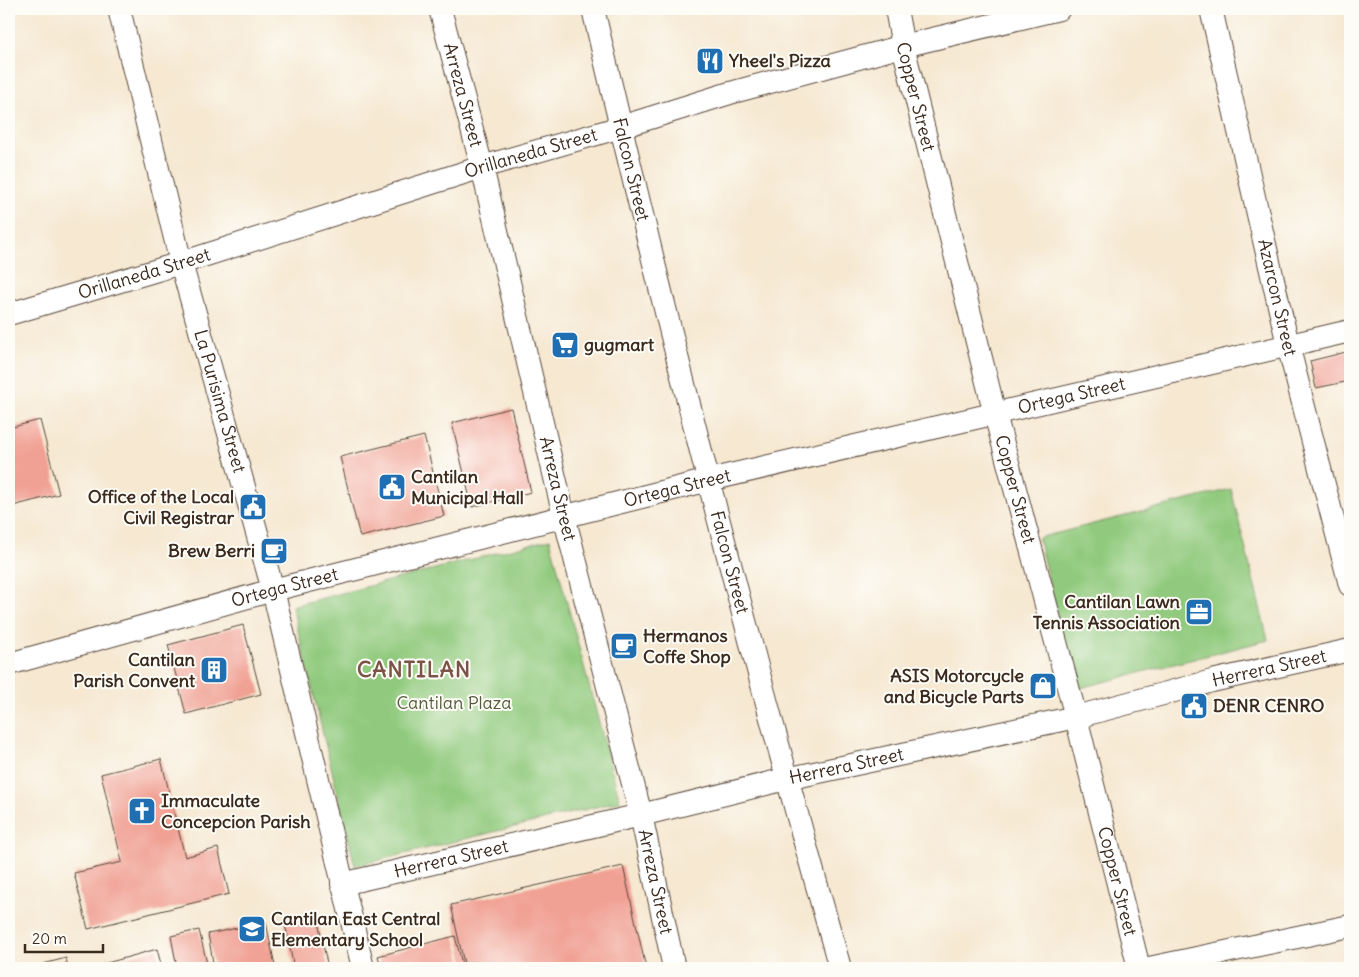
<svg xmlns="http://www.w3.org/2000/svg" width="1359" height="977" viewBox="0 0 1359 977" font-family="Delius,sans-serif">
	<rect width="100%" height="100%" fill="#fdfcf7"/>
	<filter id="ink" filterUnits="userSpaceOnUse"><feTurbulence type="fractalNoise" baseFrequency=".02" numOctaves="2"/><feDisplacementMap in="SourceGraphic" scale="10" xChannelSelector="R" yChannelSelector="G"/><feConvolveMatrix kernelMatrix="1 2 1 2 8 2 1 2 1" color-interpolation-filters="sRGB"/></filter>
	<filter id="wash" filterUnits="userSpaceOnUse"><feTurbulence type="fractalNoise" baseFrequency=".0096" numOctaves="4" result="noise"/><feDisplacementMap in="SourceGraphic" scale="20" xChannelSelector="R" yChannelSelector="G"/><feGaussianBlur stdDeviation="1.12" result="paint"/><feColorMatrix in="noise" values="0 0 0 0 0 0 0 0 0 0 0 0 0 0 0 0 0 1.4 0 .05"/><feComposite in="paint" operator="in"/></filter>
	<g filter="url(#wash)">
		<rect width="100%" height="100%" fill="#f6e8d1"/>
		<path fill="#91ca7e" stroke="#667a4e" d="M1231 489 1268 640 1076 689 1038 538Z
			M550 539 620 801 355 866 292 606Z"/>
		<g id="blocks">
			<path fill="#f1a194" d="M1350 351V381L1316 388 1310 361Z
				M511 408 531 492 472 507 452 423Z
				M40 420 59 494 9 507V428Z
				M424 436 444 516 360 537 340 457Z
				M243 625 261 694 186 714 168 645Z
				M161 759 185 857 218 848 229 894 88 929 74 873 122 862 101 774Z
				M623 866 646 968H465L451 905Z
				M316 912 328 968H294L284 919Z
				M266 922 275 966 266 968H214L208 934Z
				M199 930 208 968H177L171 936Z
				M455 936 463 968H381L378 956Z
				M157 949 162 968H89Z
				M66 958 68 968H28Z
				M897 963 898 968H880Z"/>
		</g>
	</g>
	<g filter="url(#ink)">
		<use href="#blocks" fill-opacity="0" stroke="#574639" stroke-width="1"/>
		<g fill="none" stroke-linecap="round" stroke-linejoin="round">
			<defs>
				<g id="street">
					<path id="s1" d="M119 9 181 263 273 590 363 968"/>
					<path id="s2" d="M440 9 482 167 564 516 641 815 674 968"/>
					<path id="s3" d="M593 9C668 330 750 651 840 968"/>
					<path id="s4" d="M896 9 903 46 995 414 1076 717 1139 968"/>
					<path id="s5" d="M1211 9 1288 345 1350 585"/>
					<path id="s6" d="M9 314 181 263 482 167 621 127 730 93 903 46 1059 9"/>
					<path id="s7" d="M9 664 273 590 709 480 1350 331"/>
					<path id="s8" d="M342 884 641 815 786 779 1076 717 1212 681 1350 650"/>
					<path d="M1149 968 1350 926"/>
				</g>
			</defs>
			<use href="#street" stroke="#574639" stroke-width="24"/>
			<use href="#street" stroke="#fff" stroke-width="22"/>
		</g>
	</g>
	<defs>
		<symbol id="restaurant-square" viewBox="-11 -11 22 22"><rect x="-9" y="-9" width="18" height="18" rx="4" fill="#1f6fb2" stroke="#fdfcf7"/><path d="M-5-6h1v4h1v-4h1v4h1v-4h1v5L-1.5 .5V6h-2V.5L-5-1ZM5-6V6H3V1.5H1.5Q1.5-4 5-6Z" fill="#fff"/></symbol>
		<symbol id="supermarket-square" viewBox="-11 -11 22 22"><rect x="-9" y="-9" width="18" height="18" rx="4" fill="#1f6fb2" stroke="#fdfcf7"/><path d="M-6-5.5h2.5l.6 2H6L4.5 2H-2.5L-4.4-4H-6ZM-1.5 3.2a1.3 1.3 0 1 0 .1 0ZM3 3.2a1.3 1.3 0 1 0 .1 0Z" fill="#fff"/></symbol>
		<symbol id="civic-square" viewBox="-11 -11 22 22"><rect x="-9" y="-9" width="18" height="18" rx="4" fill="#1f6fb2" stroke="#fdfcf7"/><path d="M-.6-6.5H3V-4.5H.6V-3L4-1V1h2V6H-6V1h2V-1L-.6-3ZM-1.2 2.5V6h2.4V2.5Z" fill="#fff"/></symbol>
		<symbol id="cafe-square" viewBox="-11 -11 22 22"><rect x="-9" y="-9" width="18" height="18" rx="4" fill="#1f6fb2" stroke="#fdfcf7"/><path d="M-5.5-4.5H6V0H3Q3 3.5 0 3.5H-2.5Q-5.5 3.5-5.5 0ZM3-3.2v2h1.7v-2ZM-6 4.5H4V6H-6Z" fill="#fff"/></symbol>
		<symbol id="office-square" viewBox="-11 -11 22 22"><rect x="-9" y="-9" width="18" height="18" rx="4" fill="#1f6fb2" stroke="#fdfcf7"/><path d="M-6-3h4V-5.5h4V-3h4V5H-6ZM-1-4.5V-3h2v-1.5ZM-6 0V1H6V0Z" fill="#fff"/></symbol>
		<symbol id="building-square" viewBox="-11 -11 22 22"><rect x="-9" y="-9" width="18" height="18" rx="4" fill="#1f6fb2" stroke="#fdfcf7"/><path d="M-4-6H4V6H1V3H-1V6H-4ZM-2.5-4.3h1.7v1.8h-1.7ZM.8-4.3h1.7v1.8H.8ZM-2.5-1h1.7V.8h-1.7ZM.8-1h1.7V.8H.8Z" fill="#fff"/></symbol>
		<symbol id="shop-square" viewBox="-11 -11 22 22"><rect x="-9" y="-9" width="18" height="18" rx="4" fill="#1f6fb2" stroke="#fdfcf7"/><path d="M-5-2.5h2.3a2.7 3.5 0 0 1 5.4 0H5L5.5 6h-11ZM-1.5-2.5h3a1.5 2.3 0 0 0-3 0Z" fill="#fff"/></symbol>
		<symbol id="church-square" viewBox="-11 -11 22 22"><rect x="-9" y="-9" width="18" height="18" rx="4" fill="#1f6fb2" stroke="#fdfcf7"/><path d="M-1.2-6h2.4v3.5h3.3v2.4h-3.3V6h-2.4V-.1h-3.3v-2.4h3.3Z" fill="#fff"/></symbol>
		<symbol id="school-square" viewBox="-11 -11 22 22"><rect x="-9" y="-9" width="18" height="18" rx="4" fill="#1f6fb2" stroke="#fdfcf7"/><path d="M0-5L7-2L0 1L-7-2ZM-4 1L0 2.5L4 1V4Q0 6-4 4Z" fill="#fff"/></symbol>
	</defs>
	<g fill-rule="evenodd">
		<use href="#restaurant-square" x="694" y="45" width="32" height="32"/>
		<use href="#supermarket-square" x="549" y="329" width="32" height="32"/>
		<use href="#civic-square" x="376" y="471" width="32" height="32"/>
		<use href="#civic-square" x="237" y="491" width="32" height="32"/>
		<use href="#cafe-square" x="258" y="535" width="32" height="32"/>
		<use href="#office-square" x="1183" y="596" width="32" height="32"/>
		<use href="#cafe-square" x="608" y="630" width="32" height="32"/>
		<use href="#building-square" x="198" y="654" width="32" height="32"/>
		<use href="#shop-square" x="1027" y="670" width="32" height="32"/>
		<use href="#civic-square" x="1178" y="690" width="32" height="32"/>
		<use href="#church-square" x="126" y="795" width="32" height="32"/>
		<use href="#school-square" x="236" y="913" width="32" height="32"/>
	</g>
	<g text-anchor="middle" stroke-width="4" stroke-linejoin="round" paint-order="stroke">
		<g font-size="18" font-weight="bold" fill="#3b2a1e" stroke="#fdfcf7" text-anchor="start">
			<text x="729" y="67">Yheel's Pizza</text>
			<text x="584" y="351">gugmart</text>
			<text x="411" y="483">Cantilan<tspan x="411" dy="21">Municipal Hall</tspan></text>
			<text x="234" y="503" text-anchor="end">Office of the Local<tspan x="234" dy="21">Civil Registrar</tspan></text>
			<text x="255" y="557" text-anchor="end">Brew Berri</text>
			<text x="1180" y="608" text-anchor="end">Cantilan Lawn<tspan x="1180" dy="21">Tennis Association</tspan></text>
			<text x="643" y="642">Hermanos<tspan x="643" dy="21">Coffe Shop</tspan></text>
			<text x="195" y="666" text-anchor="end">Cantilan<tspan x="195" dy="21">Parish Convent</tspan></text>
			<text x="1024" y="682" text-anchor="end">ASIS Motorcycle<tspan x="1024" dy="21">and Bicycle Parts</tspan></text>
			<text x="1213" y="712">DENR CENRO</text>
			<text x="161" y="807">Immaculate<tspan x="161" dy="21">Concepcion Parish</tspan></text>
			<text x="271" y="925">Cantilan East Central<tspan x="271" dy="21">Elementary School</tspan></text>
		</g>
		<g font-size="18" fill="#3b2a1e" stroke="#fdfcf7">
			<text dy="6" stroke="none"><textPath href="#s2" startOffset="89">Arreza Street</textPath></text>
			<text dy="6" stroke="none"><textPath href="#s4" startOffset="90">Copper Street</textPath></text>
			<text dy="6" stroke="none"><textPath href="#s6" startOffset="546">Orillaneda Street</textPath></text>
			<text dy="6" stroke="none"><textPath href="#s3" startOffset="165">Falcon Street</textPath></text>
			<text dy="6" stroke="none"><textPath href="#s6" startOffset="141">Orillaneda Street</textPath></text>
			<text dy="6" stroke="none"><textPath href="#s5" startOffset="296">Azarcon Street</textPath></text>
			<text dy="6" stroke="none"><textPath href="#s7" startOffset="1096">Ortega Street</textPath></text>
			<text dy="6" stroke="none"><textPath href="#s1" startOffset="405">La Purisima Street</textPath></text>
			<text dy="6" stroke="none"><textPath href="#s2" startOffset="494">Arreza Street</textPath></text>
			<text dy="6" stroke="none"><textPath href="#s7" startOffset="691">Ortega Street</textPath></text>
			<text dy="6" stroke="none"><textPath href="#s4" startOffset="495">Copper Street</textPath></text>
			<text dy="6" stroke="none"><textPath href="#s3" startOffset="570">Falcon Street</textPath></text>
			<text dy="6" stroke="none"><textPath href="#s7" startOffset="286">Ortega Street</textPath></text>
			<text dy="6" stroke="none"><textPath href="#s8" startOffset="952">Herrera Street</textPath></text>
			<text dy="6" stroke="none"><textPath href="#s8" startOffset="518">Herrera Street</textPath></text>
			<text dy="6" stroke="none"><textPath href="#s8" startOffset="112">Herrera Street</textPath></text>
			<text dy="6" stroke="none"><textPath href="#s2" startOffset="899">Arreza Street</textPath></text>
			<text dy="6" stroke="none"><textPath href="#s4" startOffset="900">Copper Street</textPath></text>
		</g>
		<g font-size="18" fill="#555a3b" stroke="#fdfcf7">
			<text x="454" y="709">Cantilan Plaza</text>
		</g>
		<g font-size="22" font-weight="bold" letter-spacing="1" fill="#7b5447" stroke="#fdfcf7">
			<text x="414" y="677">CANTILAN</text>
		</g>
	</g>
	<rect width="1359" height="977" fill="none" stroke="#fdfcf7" stroke-width="30"/>
	<path d="M25 944v8h78v-8" fill="none" stroke="#3b2a1e" stroke-width="2.5"/>
	<text x="32" y="944" font-size="15" fill="#3b2a1e" stroke="#fdfcf7" stroke-width="4" paint-order="stroke">20 m</text>
</svg>
